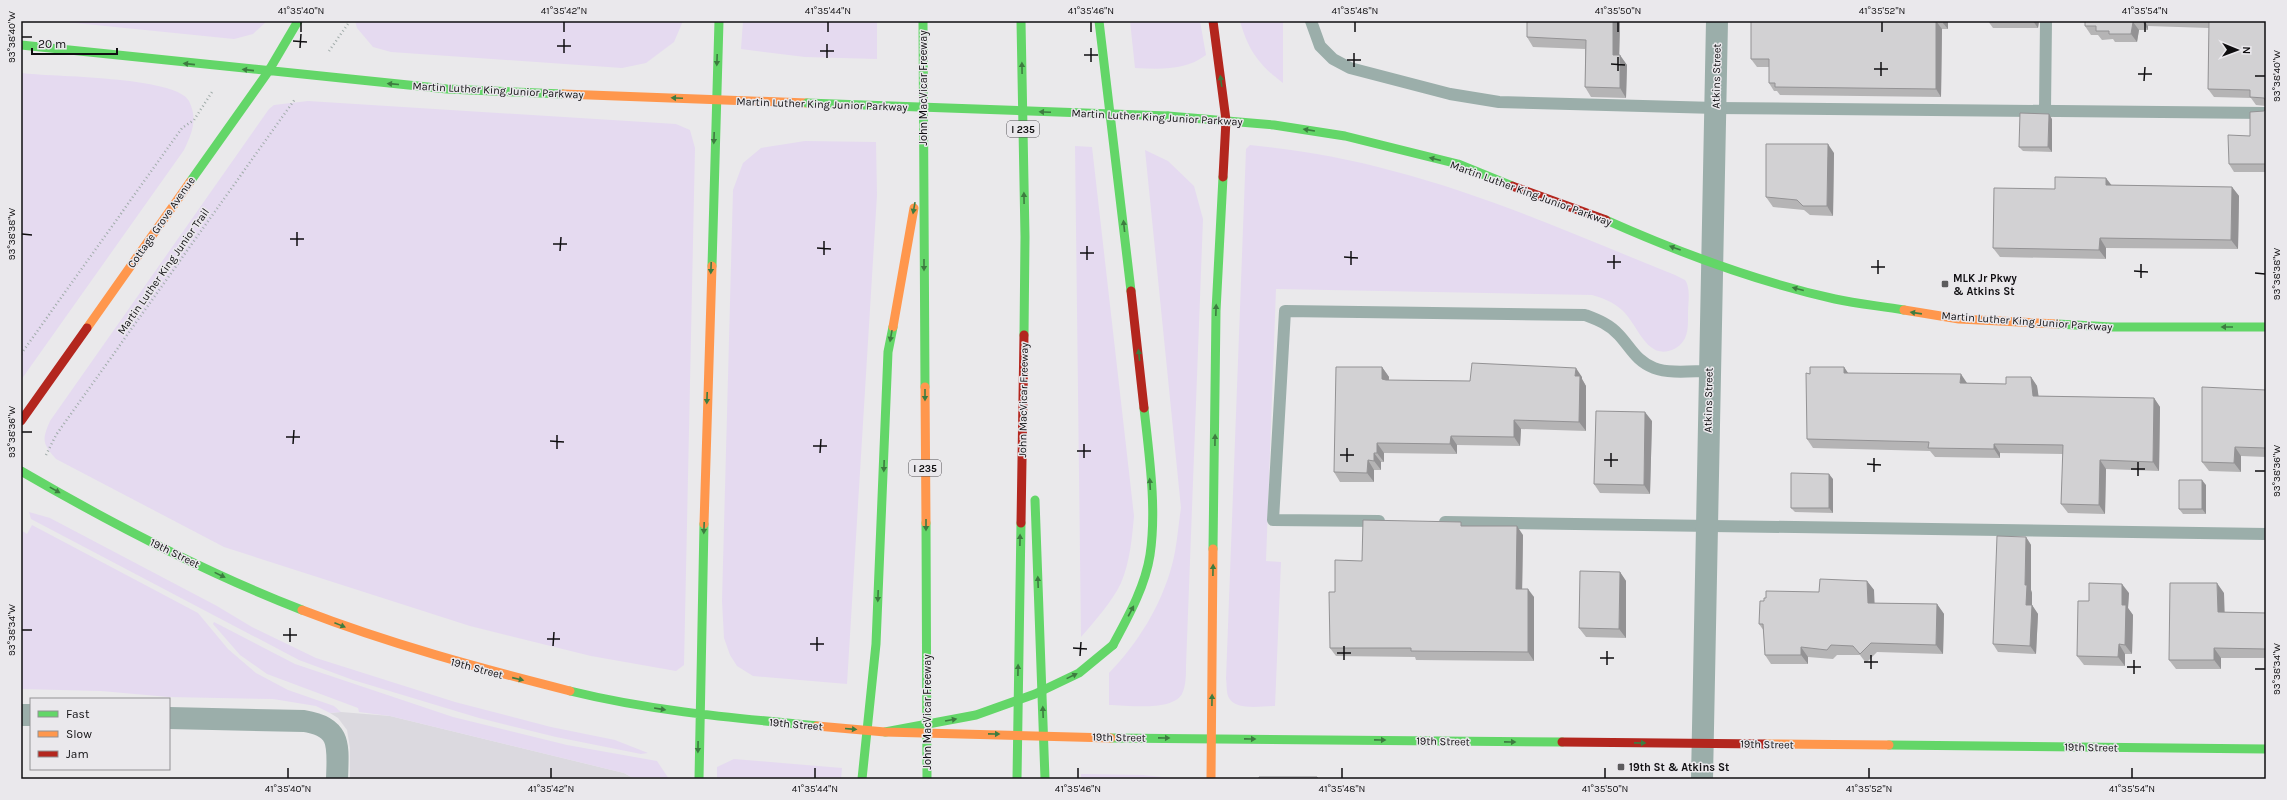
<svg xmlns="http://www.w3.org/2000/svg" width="2287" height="800" viewBox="0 0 2287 800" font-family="Karla,sans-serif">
	<rect width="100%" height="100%" fill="#eae9eb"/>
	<path fill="#dbd9df" d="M341 712 390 716 624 773 635 779H350V748L347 730 338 718 330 713Z"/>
	<path fill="#e5daf0" d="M56 21H267L253 34 234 39Z
		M355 21H683L674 42 646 63 622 68 391 52 373 47 357 28Z
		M743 21H877V59L805 57 741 49Z
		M1130 21H1200L1206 55C1185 71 1160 69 1135 68Z
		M1240 21H1283V83C1259 65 1248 50 1240 21Z
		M21 73C51 77 176 76 189 101 198 119 192 133 184 150L21 380Z
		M308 101 676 124 690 130 695 148 684 665 676 671 591 656 470 626 224 547 56 459C42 443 42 440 50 421L269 109 274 105Z
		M805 141 876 142 877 195 847 684 753 676 737 666 730 655 724 638 722 601 733 190 743 163 761 148Z
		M1250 145C1298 150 1347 158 1393 171 1490 196 1582 238 1675 275L1685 280C1691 288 1688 303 1688 313 1688 327 1689 340 1676 348 1647 364 1638 324 1622 310 1613 302 1603 298 1592 295L1276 289 1266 561 1281 562 1275 706C1263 706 1236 711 1229 698 1226 693 1227 684 1226 679L1246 149Z
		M1075 146 1092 147 1134 516C1132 538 1130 562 1121 583 1112 602 1094 622 1081 637Z
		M1145 150 1168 161 1194 186 1203 219 1186 666C1186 675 1186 686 1182 694 1171 712 1128 705 1109 705V673C1138 643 1161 606 1172 565 1177 547 1178 527 1181 508Z
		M29 512 50 518 217 606 252 627 316 658 455 702 551 727 615 740 648 753 641 754 556 737 479 718 353 680 299 660 31 519Z
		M32 525 198 613 228 649 256 673 288 690 334 706 341 712 330 713 316 706 273 699 169 697 101 691 21 689V530L27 534Z
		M214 622 295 664 453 717 567 745 657 761 669 779H635L624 773 390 716 359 712 358 708 267 674 240 655 213 624Z
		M734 759 842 768 841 779H717V767Z
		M1081 774 1143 775 1182 779H1081Z"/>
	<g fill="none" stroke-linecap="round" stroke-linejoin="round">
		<path stroke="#a1acaa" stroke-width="2.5" stroke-dasharray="1 3" stroke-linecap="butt" d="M329 51 350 21
			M21 354 182 128 194 120 212 92
			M46 455 56 435 295 99"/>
		<path stroke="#9baeaa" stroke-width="12" d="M1311 21 1320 46 1333 59 1350 68 1450 94 1499 102 1716 108 2266 113
			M2045 110 2046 21
			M1379 521 1273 520 1285 311 1585 315C1598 320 1609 324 1619 335 1631 348 1636 361 1654 368 1670 374 1692 371 1709 371
			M1445 522 2266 534"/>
		<path stroke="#9baeaa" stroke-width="22" d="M21 715H31
			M169 718 304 721C342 727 338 746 337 779
			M1702 779 1717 21"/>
		<path stroke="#63d668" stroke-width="9" d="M923 21 925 387
			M1021 21 1025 237 1024 335
			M1099 21 1131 291
			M21 45 447 89 563 94
			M1168 116 1274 125 1345 136 1458 164 1512 186
			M190 182 268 72 298 21
			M1606 220C1678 252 1758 282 1835 299 1858 304 1881 306 1904 310
			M712 266 719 21
			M2057 324 2112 327H2266
			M21 471C112 524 204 572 302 610
			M1035 500 1045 779
			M926 523 927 779
			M1213 549 1216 311 1223 177
			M1113 645C1128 617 1145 587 1150 555 1157 509 1149 454 1144 408
			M570 691C651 711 734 718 817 726
			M1111 738 1562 742
			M1889 745 2266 749
			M699 779 704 524
			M862 779 876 644 888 352 893 327
			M1017 779 1021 523"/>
		<path stroke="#ff974d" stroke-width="9" d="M563 94 807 103
			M1904 310 1959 319 2057 324
			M893 327 914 208
			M87 328 190 182
			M925 387 926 523
			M704 524 712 266
			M302 610C390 644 479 668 570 691
			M1765 744 1889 745
			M1211 779 1213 549"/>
		<path stroke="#b3261e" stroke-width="9" d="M1213 21 1226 120 1223 177
			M1512 186 1606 220
			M1131 291 1144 408
			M21 421 87 328
			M1021 523 1024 335
			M1562 742 1765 744"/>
		<path stroke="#63d668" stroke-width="9" d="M807 103 1168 116
			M885 732 976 715 1035 694 1079 673 1113 645"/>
		<path stroke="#ff974d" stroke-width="9" d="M817 726 885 732 1111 738"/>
	</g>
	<path fill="#b5b4b5" d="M1527 21H1620L1619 55 1627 65 1626 98 1591 97 1585 87V49L1533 47 1527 37Z
		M1751 21H1948V29H1942L1941 97 1780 95 1777 91H1774L1769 83V67H1757L1751 59Z
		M1988 21H2039L2038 28H1993Z
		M2085 21H2266V106L2256 105 2251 98 2214 97 2208 89 2209 28 2148 26V30H2139L2137 42H2115L2113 39 2102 40 2098 35H2091L2085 26Z
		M2266 107V172H2234L2229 164 2250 136Z
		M2052 119V152L2023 151 2019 147Z
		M1834 153 1833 216 1810 215 1804 210 1773 207 1766 197Z
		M2111 185 2232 187 2239 196 2238 249 2106 248V259L2000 257 1993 248 2055 189Z
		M1382 367 1389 377V380L1470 381 1582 377V379L1586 386V431L1521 429 1520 446 1457 445V454L1384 453V462H1381V470H1374V482H1340L1334 472Z
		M1844 367 1848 373 1967 383 2006 384 2031 377 2037 386 2038 396 2154 398 2160 407 2159 471 2106 469 2105 514 2068 513 2061 504 2063 454 2000 453V458L1935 457 1930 451 1813 448 1807 439 1810 374Z
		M2266 390V457L2241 456V472L2209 471 2202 462Z
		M1652 421 1650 494 1600 493 1594 484Z
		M1833 479V513L1795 512 1791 508Z
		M2206 485V514H2183L2179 509Z
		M1464 526 1523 535 1522 589 1534 597V661L1416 660 1415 657 1336 656 1330 648 1335 592 1362 561Z
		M2026 537 2031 545V590L2032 593V605L2038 614 2036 654 1998 652 1993 644Z
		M1620 572 1626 581V638L1586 637 1579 628Z
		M1867 581 1874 590V603L1937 604 1944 614 1943 654 1877 652 1866 663 1860 655H1837L1833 659 1808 657V664H1771L1765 655 1764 631 1759 624 1764 601 1819 592Z
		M2129 593 2128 608 2133 615 2132 654H2125V666L2084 665 2077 656 2089 601Z
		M2224 593V612L2266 613V658H2221V669H2176L2169 660Z"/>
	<path fill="#939294" d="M1613 21H1620L1619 65 1613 55Z
		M1936 21 1942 29 1941 97 1936 89Z
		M1942 21H1948V29L1942 22Z
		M2033 21H2039L2038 28Z
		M2142 21H2144L2148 26V30Z
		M2133 22 2139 30 2137 42 2131 34Z
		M1620 55 1627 65 1626 98 1620 88Z
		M2049 114 2052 119V152L2048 147Z
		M1828 144 1834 153 1833 216 1827 206Z
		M2106 178 2113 187 2106 185Z
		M2232 187 2239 196 2238 249 2231 240Z
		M2100 238 2106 248V259L2099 250Z
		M1382 367 1389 377 1388 389 1382 379Z
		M1844 367 1850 376 1844 373Z
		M1576 368 1582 377V379L1586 386V431L1579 422 1575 376Z
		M1961 374 1967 383H1960Z
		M2031 377 2037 386 2040 405 2033 396Z
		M2154 398 2160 407 2159 471 2153 462Z
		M1645 412 1652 421 1650 494 1644 485Z
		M1514 420 1521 429 1520 446 1514 437Z
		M1451 436 1457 445V454L1450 444Z
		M1377 443 1384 453V462L1377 453Z
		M1994 444 2000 453V458L1994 449Z
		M2235 447 2241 456V472L2234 463Z
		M1374 453 1381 462V470L1374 461Z
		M1368 460 1374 470V482L1367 473Z
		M2100 460 2106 469 2105 514 2099 505Z
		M1829 474 1833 479V513L1829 508Z
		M2202 480 2206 485V514L2202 509Z
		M1517 526 1523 535 1522 597 1516 589Z
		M2026 537 2031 545V590L2032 593V613L2026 605 2025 585Z
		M1620 572 1626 581V638L1619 629Z
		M1867 581 1874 590 1875 612 1868 603Z
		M2217 583 2224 593 2225 622 2218 612Z
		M2122 584 2129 593 2128 608 2133 615 2132 654 2125 645 2122 605Z
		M1528 589 1534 597V661L1528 652Z
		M1937 604 1944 614 1943 654 1936 645Z
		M2032 605 2038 614 2036 654 2030 646Z
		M2119 644 2125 654V666L2118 657Z
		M1801 647 1808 657V664L1801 655Z
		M2214 648 2221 658V669L2214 660Z"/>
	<path fill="#d2d1d3" stroke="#939294" d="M1527 21H1613V55H1620V88L1585 87 1586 40 1527 37Z
		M1751 21H1942V22L1936 21V89L1775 87V83H1769V59H1751Z
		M2085 21H2142V22H2133L2131 34H2109V31H2096V26H2085Z
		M2209 21H2266V102L2264 98 2250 97V90L2208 89Z
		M2266 107V164H2229L2228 135 2250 136V112L2264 111Z
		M2020 113 2049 114 2048 147H2019Z
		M1766 144H1828L1827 206H1803L1797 200 1766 197Z
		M2055 177 2106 178V185L2232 187 2231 240 2100 238 2099 250 1993 248 1994 188 2055 189Z
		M1472 363 1576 368 1575 376H1580L1579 422 1514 420V437L1451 436 1450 444 1377 443V453H1374V461L1368 460 1367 473 1334 472 1336 367H1382V379L1386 380 1470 381Z
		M1810 367H1844V373L1961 374 1960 383 2006 384V377H2031L2033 396 2154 398 2153 462 2100 460 2099 505 2061 504 2063 445 1994 444V449L1928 448 1929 442 1807 439 1806 373 1810 374Z
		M2202 387 2266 390V448L2235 447 2234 463 2202 462Z
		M1596 411 1645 412 1644 485 1594 484Z
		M1791 473 1829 474V508H1791Z
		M2179 480H2202V509H2179Z
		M1363 520 1461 522V526H1517L1516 589H1528V652L1411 651V648H1330L1329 592H1335V560L1362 561Z
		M1997 536 2026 537 2025 585H2027L2026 605H2032L2030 646 1993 644Z
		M1580 571 1620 572 1619 629 1579 628Z
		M1820 579 1867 581 1868 603 1937 604 1936 645 1871 643 1860 654 1853 646 1831 645 1827 650 1801 647V655H1765L1763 624H1759L1760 601H1764V598H1766V591L1819 592Z
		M2089 583 2122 584V605H2126L2125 645 2119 644 2118 657 2077 656 2078 601H2089Z
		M2170 583H2217L2218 612 2266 613V649L2214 648V660H2169Z
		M1259 777H1317L1318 779H1259Z"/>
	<defs><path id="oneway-solid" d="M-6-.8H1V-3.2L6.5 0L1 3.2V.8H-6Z"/></defs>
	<g fill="#3d7c40">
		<use href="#oneway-solid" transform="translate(717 60) rotate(92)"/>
		<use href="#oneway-solid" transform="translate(189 64) rotate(-174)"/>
		<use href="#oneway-solid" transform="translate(1022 68) rotate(-91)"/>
		<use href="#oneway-solid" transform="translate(248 70) rotate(-174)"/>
		<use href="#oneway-solid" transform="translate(1221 81) rotate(-98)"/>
		<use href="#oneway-solid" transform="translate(393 84) rotate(-175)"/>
		<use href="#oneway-solid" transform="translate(677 98) rotate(-178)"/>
		<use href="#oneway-solid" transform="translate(1045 112) rotate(-178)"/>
		<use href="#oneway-solid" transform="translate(1309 130) rotate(-171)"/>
		<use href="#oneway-solid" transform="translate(714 138) rotate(92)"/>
		<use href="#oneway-solid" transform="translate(1435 159) rotate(-166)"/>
		<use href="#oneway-solid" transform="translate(1024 198) rotate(-91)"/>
		<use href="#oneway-solid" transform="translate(914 208) rotate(100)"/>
		<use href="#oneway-solid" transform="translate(1124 226) rotate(-96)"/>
		<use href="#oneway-solid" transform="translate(1675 248) rotate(-160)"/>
		<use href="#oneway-solid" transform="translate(924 265) rotate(90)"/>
		<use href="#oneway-solid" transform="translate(711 268) rotate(92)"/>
		<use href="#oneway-solid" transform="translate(1798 289) rotate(-165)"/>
		<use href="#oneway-solid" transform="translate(1216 310) rotate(-88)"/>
		<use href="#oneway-solid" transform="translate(1916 313) rotate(-172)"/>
		<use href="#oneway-solid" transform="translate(2227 327) rotate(-180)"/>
		<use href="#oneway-solid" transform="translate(891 336) rotate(100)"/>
		<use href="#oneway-solid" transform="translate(1139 355) rotate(-96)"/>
		<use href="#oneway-solid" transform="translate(925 395) rotate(90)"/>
		<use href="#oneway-solid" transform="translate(707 398) rotate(92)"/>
		<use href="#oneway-solid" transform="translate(1215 440) rotate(-89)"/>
		<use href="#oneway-solid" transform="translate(884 466) rotate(92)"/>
		<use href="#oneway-solid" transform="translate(1150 484) rotate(-93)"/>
		<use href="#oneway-solid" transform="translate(55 490) rotate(29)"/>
		<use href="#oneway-solid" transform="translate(926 525) rotate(90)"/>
		<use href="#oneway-solid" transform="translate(704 528) rotate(92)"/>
		<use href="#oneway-solid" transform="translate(1020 540) rotate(-89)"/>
		<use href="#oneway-solid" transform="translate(1213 570) rotate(-89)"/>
		<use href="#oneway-solid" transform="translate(220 575) rotate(26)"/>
		<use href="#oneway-solid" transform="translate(1038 582) rotate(-92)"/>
		<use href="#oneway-solid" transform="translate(878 596) rotate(92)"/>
		<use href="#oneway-solid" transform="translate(1131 611) rotate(-62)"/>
		<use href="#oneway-solid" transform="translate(340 625) rotate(22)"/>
		<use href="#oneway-solid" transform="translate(1018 670) rotate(-89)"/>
		<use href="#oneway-solid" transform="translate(1072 676) rotate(-26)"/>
		<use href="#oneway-solid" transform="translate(518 679) rotate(13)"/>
		<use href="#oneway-solid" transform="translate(1212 700) rotate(-89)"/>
		<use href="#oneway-solid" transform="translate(660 709) rotate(9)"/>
		<use href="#oneway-solid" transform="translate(1043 712) rotate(-92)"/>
		<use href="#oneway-solid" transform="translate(951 720) rotate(-10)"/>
		<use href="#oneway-solid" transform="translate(851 729) rotate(5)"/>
		<use href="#oneway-solid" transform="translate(994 734) rotate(1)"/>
		<use href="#oneway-solid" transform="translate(1164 738) rotate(1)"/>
		<use href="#oneway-solid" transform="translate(1250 739) rotate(1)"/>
		<use href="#oneway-solid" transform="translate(1380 740) rotate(1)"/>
		<use href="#oneway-solid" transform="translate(1510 742) rotate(1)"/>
		<use href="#oneway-solid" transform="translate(1640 743) rotate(1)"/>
		<use href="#oneway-solid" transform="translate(698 747) rotate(91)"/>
	</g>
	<path fill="none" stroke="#0f0e10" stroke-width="1.5" d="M301 32V22M564 32V22M828 32V22M1091 32V22M1355 32V22M1618 32V22M1882 32V22M2145 32V22M22 37H32M293 41 307 42M557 46H571M300 48 301 34M820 51H834M564 53V39M1084 55H1098M827 58V44M1347 60H1361M1091 62V48M1611 64 1625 65M1354 67V53M1874 69H1888M1618 71V57M2138 74H2152M1881 76V62M2255 76H2265M2144 81 2145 67M22 234 32 235M290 239H304M553 244H567M297 246V232M817 248 831 249M560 251 561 237M1080 253H1094M824 255V241M1344 257 1358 258M1087 260V246M1607 262H1621M1351 265V251M1871 267H1885M1614 269V255M2134 271 2148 272M2255 273 2265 274M1878 274V260M2141 278V264M22 432H32M286 437H300M550 441 564 442M293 444 294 430M813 446H827M557 449V435M1077 451H1091M820 453 821 439M1340 455H1354M1084 458V444M1604 460H1618M1347 462V448M1867 464 1881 465M1611 467V453M2131 469H2145M2255 471H2265M1874 472V458M2138 476V462M22 630H32M283 635H297M547 639H560M290 642V628M810 644H824M553 646 554 632M1073 648 1087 649M817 651V637M1337 653H1351M1080 656 1081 642M1600 658H1614M1344 660V646M1864 662H1878M1607 665V651M2127 667H2141M1871 669V655M2255 669H2265M2134 674V660M288 778V768M551 778V768M815 778V768M1078 778V768M1342 778V768M1605 778V768M1869 778V768M2132 778V768"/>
	<g fill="#5c5b5d" stroke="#eae8ec" stroke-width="1.5">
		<rect x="1941" y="280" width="8" height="8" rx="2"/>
		<rect x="1617" y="763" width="8" height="8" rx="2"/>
	</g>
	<g text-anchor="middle" stroke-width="3" stroke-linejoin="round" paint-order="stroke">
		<g fill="#eae8ec" stroke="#514f52" stroke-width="1">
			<rect x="1007" y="121" width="32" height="16" rx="3"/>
			<rect x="909" y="460" width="32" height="16" rx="3"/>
		</g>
		<g font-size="10" font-weight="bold" fill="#0f0e10">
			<text x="1023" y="133">I 235</text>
			<text x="925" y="472">I 235</text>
		</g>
		<g font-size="11" fill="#0f0e10" stroke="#eae8ec">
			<text transform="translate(1716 76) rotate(-89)" y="4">Atkins Street</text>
			<text transform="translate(923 88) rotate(-90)" y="4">John MacVicar Freeway</text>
			<text transform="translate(498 90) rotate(3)" y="4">Martin Luther King Junior Parkway</text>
			<text transform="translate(822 104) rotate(2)" y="4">Martin Luther King Junior Parkway</text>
			<text transform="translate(1157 117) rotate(3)" y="4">Martin Luther King Junior Parkway</text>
			<text transform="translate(1531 193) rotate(20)" y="4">Martin Luther King Junior Parkway</text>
			<text transform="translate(161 222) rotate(-55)" y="4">Cottage Grove Avenue</text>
			<text transform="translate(163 271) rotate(-55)" y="4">Martin Luther King Junior Trail</text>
			<text transform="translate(2027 321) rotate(4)" y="4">Martin Luther King Junior Parkway</text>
			<text transform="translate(1023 400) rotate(-89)" y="4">John MacVicar Freeway</text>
			<text transform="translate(1708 400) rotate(-89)" y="4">Atkins Street</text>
			<text transform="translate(175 553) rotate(26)" y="4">19th Street</text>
			<text transform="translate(477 668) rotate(15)" y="4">19th Street</text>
			<text transform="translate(927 712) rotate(-90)" y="4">John MacVicar Freeway</text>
			<text transform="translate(796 724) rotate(5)" y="4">19th Street</text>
			<text transform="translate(1119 737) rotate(1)" y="4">19th Street</text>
			<text transform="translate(1443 741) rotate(1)" y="4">19th Street</text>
			<text transform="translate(1767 744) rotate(1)" y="4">19th Street</text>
			<text transform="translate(2091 747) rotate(1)" y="4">19th Street</text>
		</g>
		<g font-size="11" font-weight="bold" fill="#0f0e10" stroke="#eae8ec" text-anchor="start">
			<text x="1953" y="282">MLK Jr Pkwy<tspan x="1953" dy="13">&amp; Atkins St</tspan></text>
			<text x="1629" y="771">19th St &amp; Atkins St</text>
		</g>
	</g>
	<rect width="2287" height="800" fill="none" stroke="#eae8ec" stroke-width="44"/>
	<rect x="30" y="698" width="140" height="72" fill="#eae8ec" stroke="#929194"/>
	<rect x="38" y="711" width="20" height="6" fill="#63d668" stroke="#929194"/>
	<text x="66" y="718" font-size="12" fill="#0f0e10">Fast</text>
	<rect x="38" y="731" width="20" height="6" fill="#ff974d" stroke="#929194"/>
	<text x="66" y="738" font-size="12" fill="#0f0e10">Slow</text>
	<rect x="38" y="751" width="20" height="6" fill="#b3261e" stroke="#929194"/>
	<text x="66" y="758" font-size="12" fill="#0f0e10">Jam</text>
	<g transform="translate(2237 50) rotate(91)" stroke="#eae8ec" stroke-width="3" paint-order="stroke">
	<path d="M0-3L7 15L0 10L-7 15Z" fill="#0f0e10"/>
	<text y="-6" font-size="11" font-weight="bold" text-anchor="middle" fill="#0f0e10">N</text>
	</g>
	<path d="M32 48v6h85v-6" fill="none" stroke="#0f0e10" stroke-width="2"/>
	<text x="38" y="48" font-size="12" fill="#0f0e10" stroke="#eae8ec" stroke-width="3" paint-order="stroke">20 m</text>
	<rect x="22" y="22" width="2243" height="756" fill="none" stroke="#0f0e10" stroke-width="1.5"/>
	<g font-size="10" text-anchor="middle" fill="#0f0e10">
		<text x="301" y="14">41°35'40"N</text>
		<text x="564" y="14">41°35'42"N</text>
		<text x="828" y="14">41°35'44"N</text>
		<text x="1091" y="14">41°35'46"N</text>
		<text x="1355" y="14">41°35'48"N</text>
		<text x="1618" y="14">41°35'50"N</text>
		<text x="1882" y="14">41°35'52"N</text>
		<text x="2145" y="14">41°35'54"N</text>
		<text transform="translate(11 37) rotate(-90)" y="4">93°38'40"W</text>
		<text transform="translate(2276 76) rotate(-90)" y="4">93°38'40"W</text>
		<text transform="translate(11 234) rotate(-90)" y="4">93°38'38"W</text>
		<text transform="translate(2276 274) rotate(-90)" y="4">93°38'38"W</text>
		<text transform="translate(11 432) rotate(-90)" y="4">93°38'36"W</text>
		<text transform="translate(2276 471) rotate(-90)" y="4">93°38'36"W</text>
		<text transform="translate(11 630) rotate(-90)" y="4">93°38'34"W</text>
		<text transform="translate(2276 669) rotate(-90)" y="4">93°38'34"W</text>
		<text x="288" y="792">41°35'40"N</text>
		<text x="551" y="792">41°35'42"N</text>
		<text x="815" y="792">41°35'44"N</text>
		<text x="1078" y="792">41°35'46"N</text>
		<text x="1342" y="792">41°35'48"N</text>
		<text x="1605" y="792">41°35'50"N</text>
		<text x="1869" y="792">41°35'52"N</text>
		<text x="2132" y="792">41°35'54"N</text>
	</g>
</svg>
